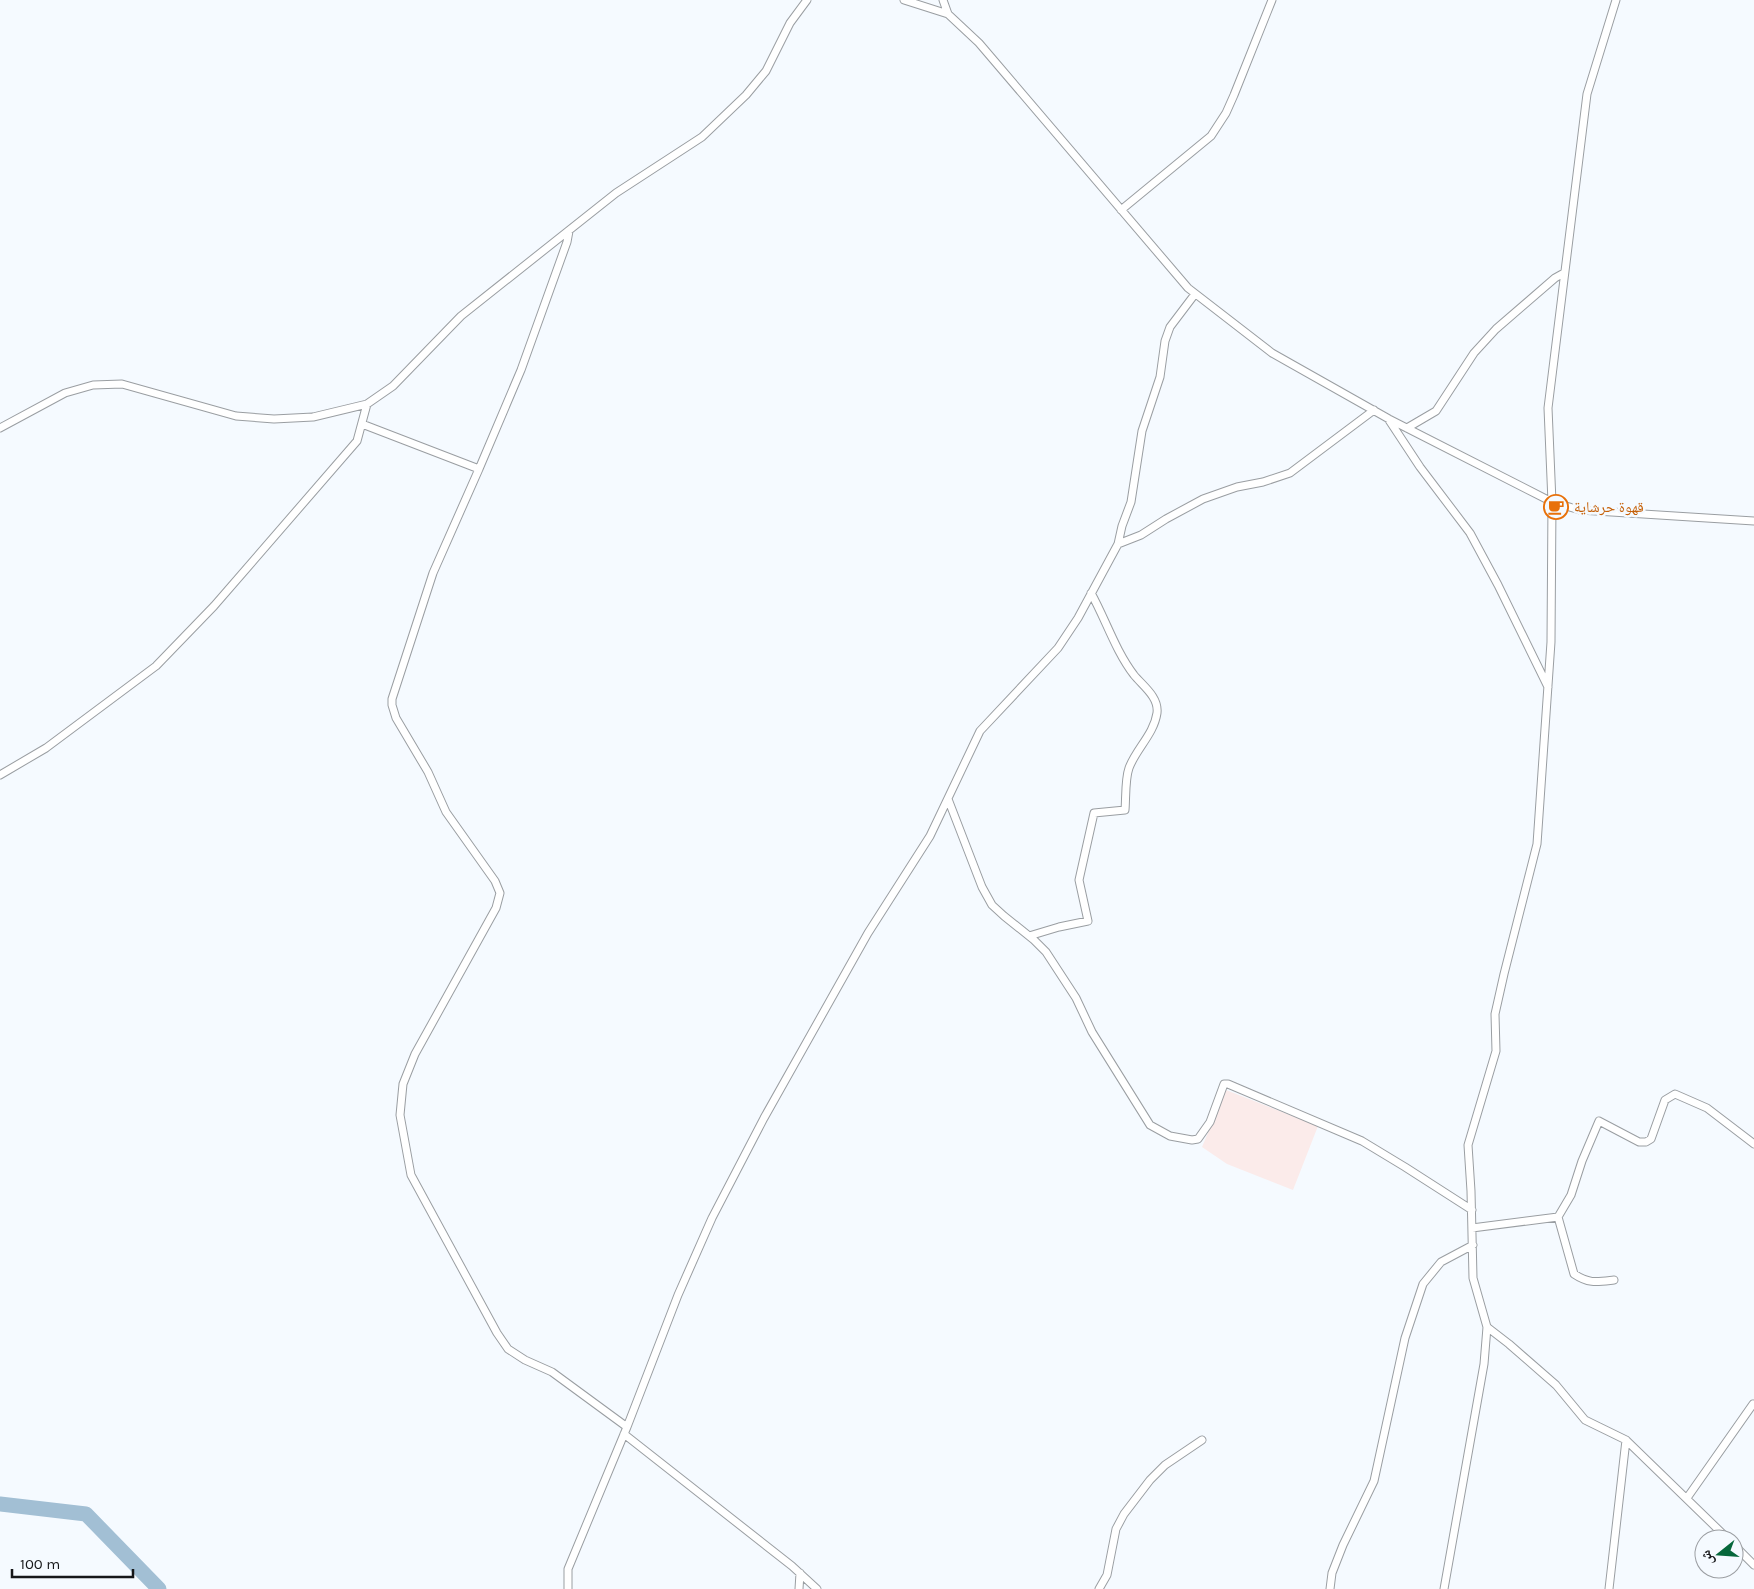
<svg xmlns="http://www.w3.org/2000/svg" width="1754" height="1589" viewBox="0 0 1754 1589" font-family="Karla,'Noto Naskh Arabic',sans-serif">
	<rect width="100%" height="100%" fill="#f5faff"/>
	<path fill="#fbebea" d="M1226 1090 1318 1126 1293 1190 1227 1164 1202 1147Z"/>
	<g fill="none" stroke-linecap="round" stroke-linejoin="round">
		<path stroke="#a2bfd4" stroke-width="15" d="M0 1504 86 1514 159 1589"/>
		<defs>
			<path id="minor" d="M904 0 948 14 979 43 1188 288 1272 353 1389 419 1552 502 1580 510 1754 521
				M943 0 948 14
				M1121 210 1211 136 1226 113 1234 95 1272 0
				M1389 420 1420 467 1470 533 1498 585 1548 687
				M362 424 479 469 433 573 392 699V705L396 718 428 772 446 812 495 881 500 893 496 908 415 1054 403 1084 400 1115 411 1175 497 1333 508 1349 525 1360 552 1372 627 1427
				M0 428 65 393 93 385 122 384 236 416 274 419 313 417 367 404 393 386 461 316 616 193 702 137 746 95 766 71 790 23 807 0
				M1407 428 1436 411 1474 353 1496 329 1555 278 1564 273
				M479 469 521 370 567 242 569 231
				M1118 544 1141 535 1166 519 1203 499 1237 487 1263 482 1290 473 1374 410
				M0 775 46 748 156 666 214 606 357 441 367 404
				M948 799 982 887 992 905 1004 916 1034 940 1046 952 1076 998 1092 1032 1150 1125 1170 1136 1192 1140 1198 1139 1210 1122 1224 1084H1228L1362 1141 1405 1167 1472 1210
				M1029 936 1059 927 1088 921 1079 880 1094 813 1125 810C1126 798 1125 779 1129 768 1136 749 1154 734 1157 713 1159 697 1143 686 1134 675 1115 650 1106 620 1091 593
				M1558 1217 1574 1274C1589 1284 1597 1282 1614 1280
				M1472 1228 1558 1217 1571 1195 1582 1161 1599 1121 1639 1142H1646L1651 1139 1665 1100 1675 1094 1707 1108 1754 1144
				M1487 1327 1509 1344 1556 1385 1585 1420 1626 1440 1728 1539
				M624 1434 792 1566 817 1589
				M1687 1498 1753 1404
				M1734 1545 1754 1565
				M568 1589V1569L627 1427 678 1295 712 1218 764 1118 868 933 930 836 980 731 1058 648 1078 618 1118 544 1122 526 1131 502 1142 431 1160 377 1165 341 1170 327 1195 294
				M799 1589 800 1573
				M1099 1589 1107 1575 1116 1529 1124 1514 1150 1480 1165 1465 1202 1440
				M1330 1589 1332 1573 1343 1545 1374 1481 1405 1338 1423 1284 1441 1262 1473 1245
				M1444 1589 1484 1364 1487 1327 1473 1278 1471 1191 1468 1145 1496 1051 1495 1014 1504 974 1537 844 1551 642 1552 502 1548 408 1587 94 1616 0
				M1609 1589 1626 1440"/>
		</defs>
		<use href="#minor" stroke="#9a9ea2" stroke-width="9"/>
		<use href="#minor" stroke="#fff" stroke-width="7"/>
	</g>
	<defs>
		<symbol id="cafe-ring" viewBox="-11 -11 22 22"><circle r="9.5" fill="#f5faff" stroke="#e8710a" stroke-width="1.5"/><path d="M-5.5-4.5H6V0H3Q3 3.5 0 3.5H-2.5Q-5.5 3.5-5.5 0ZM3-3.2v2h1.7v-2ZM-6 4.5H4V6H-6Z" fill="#e8710a"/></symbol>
	</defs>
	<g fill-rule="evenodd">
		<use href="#cafe-ring" x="1542" y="493" width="28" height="28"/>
	</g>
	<g text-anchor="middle" stroke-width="5" stroke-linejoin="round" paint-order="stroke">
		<g font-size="15" fill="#c56008" stroke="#f5faff" text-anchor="start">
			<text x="1574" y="512">قهوة حرشاية</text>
		</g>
	</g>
	<g transform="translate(1719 1554) rotate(253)"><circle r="24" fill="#f5faff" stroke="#9c9fa3"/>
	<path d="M0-4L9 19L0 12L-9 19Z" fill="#06673b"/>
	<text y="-8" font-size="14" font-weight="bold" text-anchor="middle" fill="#161719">ش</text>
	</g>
	<path d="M12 1569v8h121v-8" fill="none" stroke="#161719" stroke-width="2.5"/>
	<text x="20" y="1569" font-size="15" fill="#161719" stroke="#f5faff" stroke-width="4" paint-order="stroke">100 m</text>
</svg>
